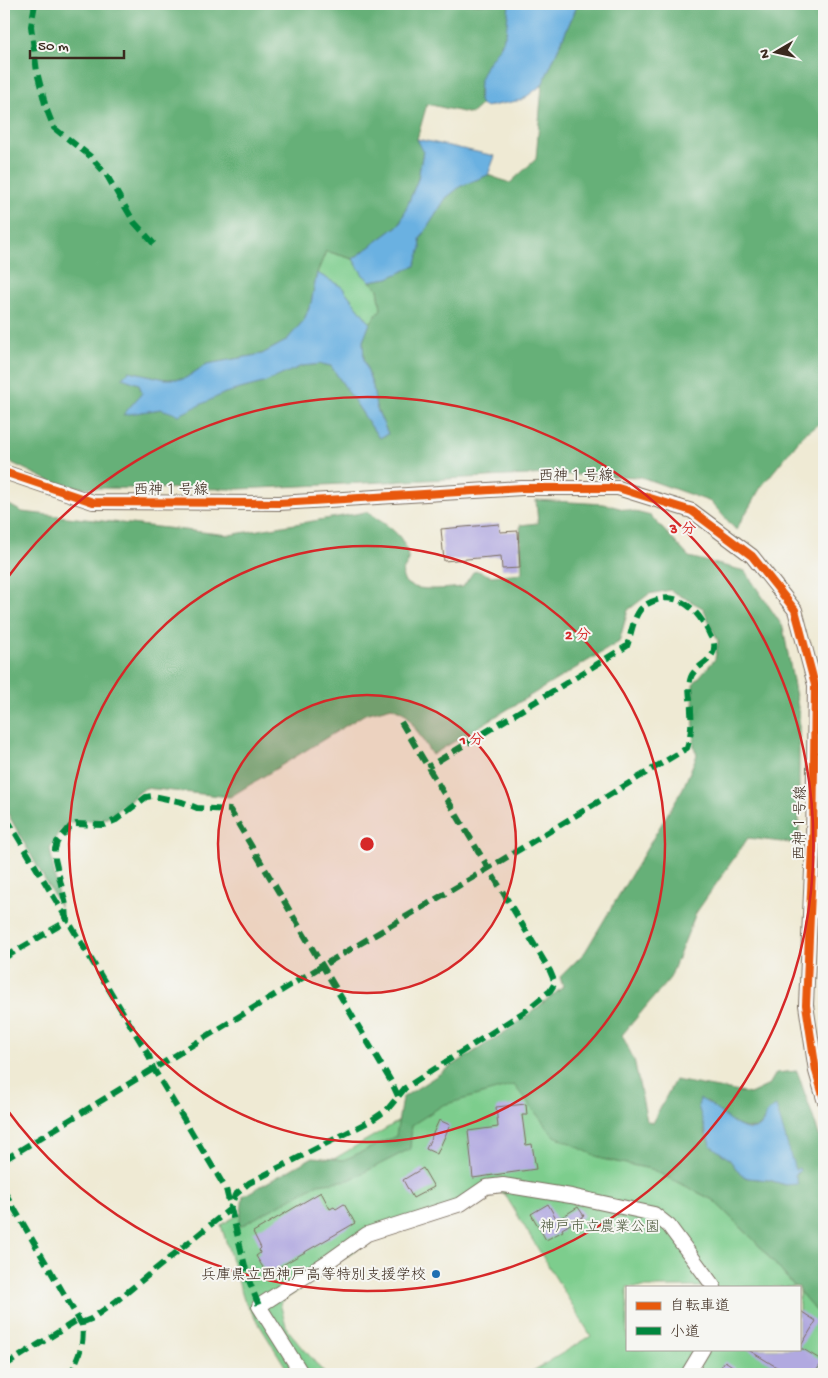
<svg xmlns="http://www.w3.org/2000/svg" width="828" height="1378" viewBox="0 0 828 1378" font-family="'Gochi Hand','Klee One',sans-serif">
	<rect width="100%" height="100%" fill="#f6f6f2"/>
	<filter id="ink" filterUnits="userSpaceOnUse"><feTurbulence type="fractalNoise" baseFrequency=".02" numOctaves="2"/><feDisplacementMap in="SourceGraphic" scale="10" xChannelSelector="R" yChannelSelector="G"/><feConvolveMatrix kernelMatrix="1 2 1 2 8 2 1 2 1" color-interpolation-filters="sRGB"/></filter>
	<filter id="wash" filterUnits="userSpaceOnUse"><feTurbulence type="fractalNoise" baseFrequency=".0096" numOctaves="4" result="noise"/><feDisplacementMap in="SourceGraphic" scale="20" xChannelSelector="R" yChannelSelector="G"/><feGaussianBlur stdDeviation="1.12" result="paint"/><feColorMatrix in="noise" values="0 0 0 0 0 0 0 0 0 0 0 0 0 0 0 0 0 1.4 0 .05"/><feComposite in="paint" operator="in"/></filter>
	<g filter="url(#wash)">
		<rect width="100%" height="100%" fill="#efead4"/>
		<path fill="#7dcd8d" stroke="#5c7c56" d="M326 251 353 259 363 275 378 289 381 309 370 323 342 287 317 273Z
			M498 1063 602 1159 651 1169 713 1200 754 1240 795 1287H627V1349H799V1291L824 1320V1374H528L591 1336 504 1193 496 1192 486 1194 456 1214 410 1225 372 1238 280 1303 287 1329 325 1374H290L244 1300 221 1225Z"/>
		<path fill="#66b078" stroke="#506d4b" fill-rule="evenodd" d="M4 4H509C508 14 509 26 505 35 498 56 481 65 479 90 479 96 478 100 481 105L471 114 427 104 417 139 423 151 418 179 400 224 353 259 326 251 317 273 311 303 304 320 286 341 262 354 207 364 184 379H165L129 371 123 378 139 384 142 393 124 414 161 409 179 414 225 393 263 383 302 366 322 364 331 366 379 438 388 434 376 407 373 387 364 360 363 341 370 323 381 309 378 289 370 281 388 278 421 248 420 239 446 198 461 186 488 175 510 183 536 159 542 85 578 4H824V421L804 434 761 487 736 530 711 502 641 477 549 474 239 489 93 488 60 486 4 459Z
			M536 500 604 504 651 516 689 557 745 571 783 627 799 713V844L748 838 696 913 670 978 622 1035 634 1060 647 1121 652 1123 675 1080 750 1094 769 1085 776 1073 797 1071 824 1149V1320L799 1291V1287H795L754 1240 713 1200 651 1169 602 1159 553 1135 514 1085 443 1105 412 1125 410 1149 349 1180 318 1184 239 1227 243 1196 313 1157 344 1160 396 1136 402 1098 511 1028 563 987 560 977 585 952 683 788 697 755 694 747 693 684 715 659 718 641 703 608 670 590 649 594 628 610 619 642 432 755 406 714 392 707 365 714 230 797 145 788 107 818 69 823 58 833 50 849 60 907 4 807V502L22 512 229 535 367 512C378 520 396 529 403 542 405 546 409 556 408 561 408 564 404 568 403 571 397 596 449 588 463 587L473 572 478 571 491 576 522 573 520 525 538 523ZM707 1101C721 1114 736 1131 757 1128L762 1123 768 1112 795 1171 800 1172 795 1175 786 1185 769 1180 747 1178 741 1175 729 1159 714 1148 706 1137 703 1120 698 1106Z"/>
		<path fill="#6bb1e1" stroke="#536e80" d="M509 4H578L542 85 522 100 485 107 481 105 479 101 480 79 486 66 501 45 506 33Z
			M417 139 495 156 488 175 461 186 446 198 420 239 421 248 415 266 388 278 370 281 363 275 353 259 400 224 418 179 423 151Z
			M317 273 342 287 370 323 363 341 364 360 373 387 376 407 388 434 379 438 331 366 322 364 302 366 263 383 225 393 179 415 161 409 123 415 142 393 139 384 122 378 129 371 165 379H184L207 364 262 354 286 341 304 320 311 303Z
			M700 1099C716 1104 741 1139 759 1127 764 1123 764 1118 767 1113 769 1110 773 1108 776 1106L795 1170 799 1168 800 1171 795 1175 798 1184 786 1185 769 1180 748 1178 741 1175 729 1159 710 1145 698 1106Z"/>
		<g id="blocks">
			<path fill="#b1a9e0" d="M499 524 500 532 518 531 520 568 502 569 501 556 444 561 441 529Z
				M526 1104 527 1115H522L526 1145 532 1144 536 1169 473 1178 468 1131 498 1127 496 1107Z
				M439 1120 450 1125 437 1154 426 1149Z
				M423 1168 434 1187 413 1198 403 1180Z
				M321 1192 330 1209 334 1207 336 1209 344 1204 355 1223 267 1274 256 1256 260 1253 259 1250 261 1248 253 1232Z
				M548 1204 557 1220 578 1207 584 1216 562 1229 563 1231 546 1240 531 1214Z
				M799 1310 816 1321 799 1349Z
				M747 1349H803L823 1361 814 1374H788Z
				M725 1361 744 1374H716Z"/>
		</g>
	</g>
	<g filter="url(#ink)">
		<use href="#blocks" fill-opacity="0" stroke="#7a6d5e" stroke-width="1"/>
		<g fill="none" stroke-linecap="round" stroke-linejoin="round">
			<defs>
				<path id="minor" d="M4 472 93 502 279 503 522 488H618L692 511 752 556 795 610 815 685 813 847 806 1005 816 1071 824 1099
					M302 1374 259 1306 329 1261 367 1234 461 1204 486 1187 503 1185 571 1196 654 1214 669 1226 714 1287
					M688 1374 703 1349"/>
			</defs>
			<use href="#minor" stroke="#7a6d5e" stroke-width="16"/>
			<use href="#minor" stroke="#fff" stroke-width="14"/>
			<path stroke="#00873e" stroke-width="6" stroke-dasharray="12 6" stroke-linecap="butt" d="M35 4 31 26 37 72 46 108 54 128 90 156 106 174 134 222 155 245
				M4 820 10 824 149 1056 153 1068 226 1189 248 1278 259 1306
				M4 958 67 921 66 905 55 859V849L57 842 70 827 76 824 104 825 116 820 146 797 153 796 182 802 197 808 230 810 392 1083 398 1096
				M4 1160 322 966 489 868 687 748C691 737 692 723 691 711 691 699 687 688 691 677 696 664 717 661 714 643 713 640 710 636 709 633 700 614 683 594 660 599 652 601 645 604 640 610 633 619 631 635 627 646L428 767
				M4 1191 82 1325C85 1345 78 1356 71 1374
				M81 1323 91 1319 115 1302 230 1209 235 1195 249 1183 372 1120 387 1110 405 1088 524 1012 550 991 555 983 550 971 401 722
				M4 1366 79 1319"/>
			<defs>
				<path id="cycleway" d="M4 472 93 502 279 503 522 488H618L692 511 752 556 795 610 815 685 813 847 806 1005 816 1071 824 1099"/>
			</defs>
			<use href="#cycleway" stroke="#f6f6f2" stroke-width="11"/>
			<use href="#cycleway" stroke="#e8590c" stroke-width="8"/>
		</g>
	</g>
	<circle cx="367" cy="844" r="149" fill="#d62828" fill-opacity=".12"/>
	<g fill="none" stroke="#d62828" stroke-width="2.5">
		<circle cx="367" cy="844" r="149"/>
		<circle cx="367" cy="844" r="298"/>
		<path d="M5 581A447 447 0 1 1 5 1107"/>
	</g>
	<circle fill="#1f6fb2" stroke="#f6f6f2" stroke-width="2" cx="436" cy="1274" r="5"/>
	<g text-anchor="middle" stroke-width="4" stroke-linejoin="round" paint-order="stroke">
		<g font-size="15" fill="#3b2a1e" stroke="#f6f6f2">
			<text x="576" y="480">西神１号線</text>
			<text x="171" y="494">西神１号線</text>
			<text transform="translate(799 823) rotate(-89)" y="5">西神１号線</text>
		</g>
		<g font-size="15" fill="#4f5b3f" stroke="#f6f6f2">
			<text x="600" y="1231">神戸市立農業公園</text>
		</g>
		<g font-size="15" fill="#3b2a1e" stroke="#f6f6f2" text-anchor="end">
			<text x="426" y="1279">兵庫県立西神戸高等特別支援学校</text>
		</g>
	</g>
	<circle cx="367" cy="844" r="8" fill="#d62828" stroke="#f6f6f2" stroke-width="2.5"/>
	<g font-size="15" text-anchor="middle" font-weight="bold" fill="#d62828" stroke="#f6f6f2" stroke-width="4" stroke-linejoin="round" paint-order="stroke">
		<text x="683" y="533">3 分</text>
		<text x="578" y="639">2 分</text>
		<text x="472" y="744">1 分</text>
	</g>
	<rect width="828" height="1378" fill="none" stroke="#f6f6f2" stroke-width="20"/>
	<rect x="626" y="1286" width="175" height="65" fill="#f6f6f2" stroke="#aba49d"/>
	<rect x="636" y="1302" width="25" height="8" fill="#e8590c" stroke="#aba49d"/>
	<text x="670" y="1310" font-size="15" fill="#3b2a1e">自転車道</text>
	<rect x="636" y="1327" width="25" height="8" fill="#00873e" stroke="#aba49d"/>
	<text x="670" y="1336" font-size="15" fill="#3b2a1e">小道</text>
	<g transform="translate(776 52) rotate(261)" stroke="#f6f6f2" stroke-width="4" paint-order="stroke">
	<path d="M0-4L9 19L0 12L-9 19Z" fill="#3b2a1e"/>
	<text y="-8" font-size="14" font-weight="bold" text-anchor="middle" fill="#3b2a1e">N</text>
	</g>
	<path d="M30 50v8h94v-8" fill="none" stroke="#3b2a1e" stroke-width="2.5"/>
	<text x="38" y="50" font-size="15" fill="#3b2a1e" stroke="#f6f6f2" stroke-width="4" paint-order="stroke">50 m</text>
</svg>
